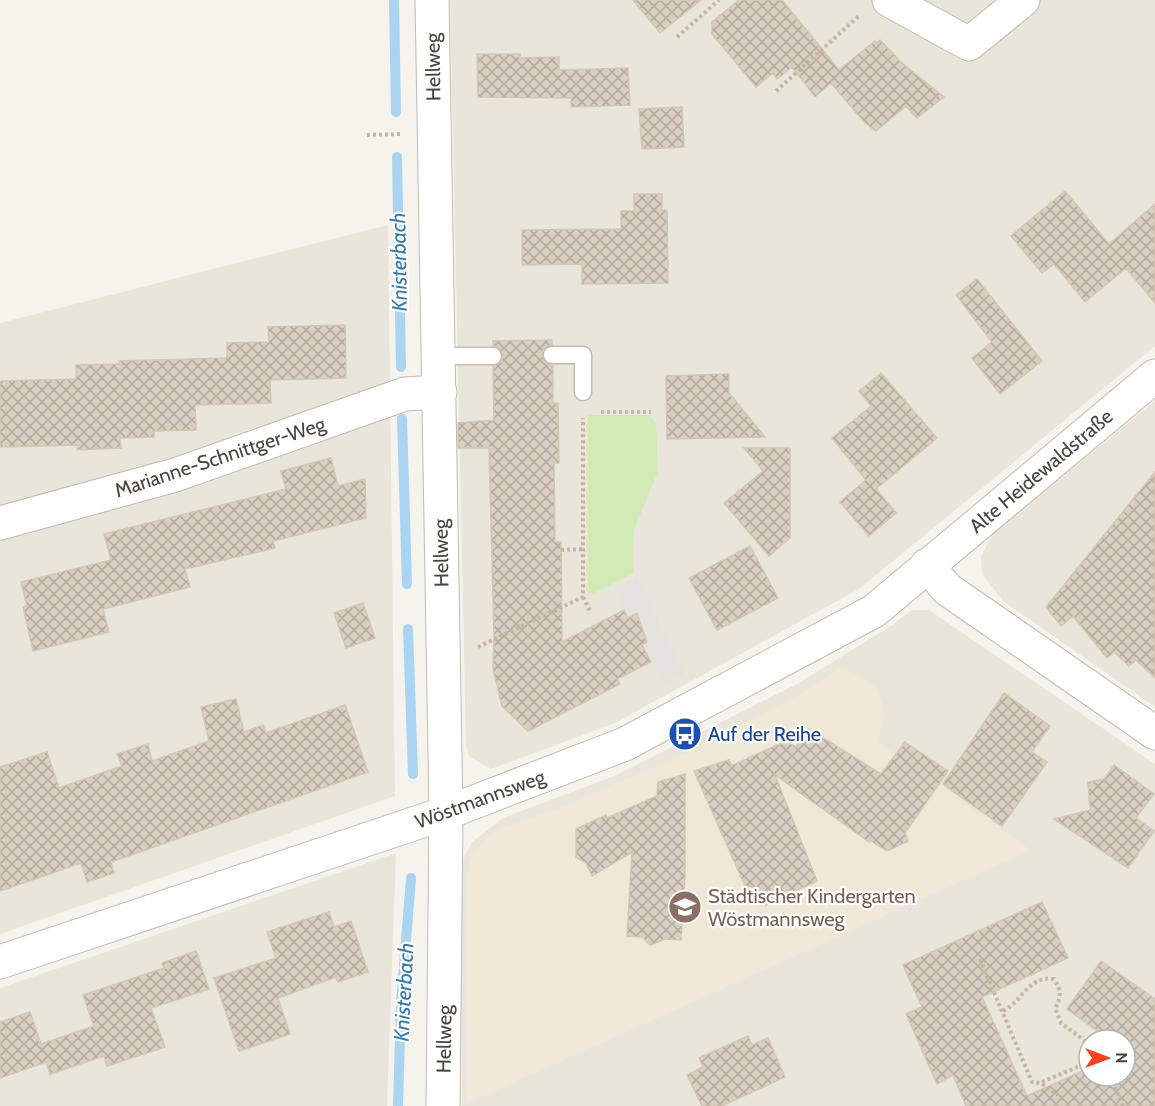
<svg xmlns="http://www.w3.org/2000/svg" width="1155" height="1106" viewBox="0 0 1155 1106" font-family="Cabin,sans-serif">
	<defs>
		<pattern id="building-cross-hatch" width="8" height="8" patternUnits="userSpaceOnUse" patternTransform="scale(1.5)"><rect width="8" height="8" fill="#d8cfc1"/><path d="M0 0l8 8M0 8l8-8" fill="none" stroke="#b1aa9e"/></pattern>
	</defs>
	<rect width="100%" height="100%" fill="#f6f3ec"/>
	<path fill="#eae5da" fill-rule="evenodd" d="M450 0H1155V346L859 589 615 723 491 769 469 756 466 746Z
		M388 225 395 796 0 934V323Z
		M1155 401V707L1003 601 982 574 981 556 994 532Z
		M911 610H929L1155 764V1106H462L460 875 464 857 472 842 503 818 614 776 797 684 894 624ZM1089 1040H1125V1076H1089Z
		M396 853 387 1106H0V988Z"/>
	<path fill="#efe8d6" d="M842 667 874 685 882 702 884 722 877 741 1031 850 466 1104 467 877 470 861 478 847 490 835 504 827 562 807 690 751 799 695Z"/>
	<path fill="#d2eab5" d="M588 415H649L656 424 658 471 634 530V573L588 596Z"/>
	<path fill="#e5e3e0" d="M637 576 684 674 663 684 645 646 652 642 637 611 628 615 614 587Z"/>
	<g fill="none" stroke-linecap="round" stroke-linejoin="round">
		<path stroke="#a9d4f2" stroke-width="10" d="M394 0 396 112
			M397 157 401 367
			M402 419 407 584
			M408 629 413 774
			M398 1106 401 1003 411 878"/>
	</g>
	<path fill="url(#building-cross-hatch)" stroke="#d3c7b4" stroke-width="1.5" d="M633 0H701L660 33Z
		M739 0H782L839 70 875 41 877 43 880 40 903 64 944 97 917 118 906 106 876 131 865 123 831 83 815 97 792 67 777 79 773 73 756 87 712 34V22Z
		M477 54H520V58L559 57V70L628 68 630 105 571 107V98L478 97Z
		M682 107 684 147 642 149 639 109Z
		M1065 191 1109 244 1155 204V303L1126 268 1085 302 1054 264 1042 273 1011 236Z
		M634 194H662V210H667L668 283 582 284V264L522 265V230L621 229V211H634Z
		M977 279 1042 361 1000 394 972 358 992 342 956 295Z
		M345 325 346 378 270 380 271 403 195 405 196 430 154 431V437L120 438 121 448 77 450V445L0 447V381L76 379V365L119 364V361L227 358V343L269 342 268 327Z
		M552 340V345L543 349 542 356 546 364 553 366V403H558L559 463H554L555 542H561L562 642 624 610 628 618 637 613 647 642 642 645 651 662 617 679 620 684 528 731 502 706 493 669 494 635 489 448H458V423L494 420 493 366 502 362 503 355 499 347 493 346V341Z
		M881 373 937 438 876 489 896 513 869 536 840 502 866 480 832 438 871 406 859 391Z
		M729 374V393L765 437 667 439 666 376Z
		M744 448H790V538L769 556 724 503 763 471Z
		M331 458 338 486 365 479 366 518 273 541 275 548 185 569 190 587 103 609 109 632 33 651 23 607 27 606 21 582 111 560 104 534 286 489 281 471Z
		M1155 472V678L1136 660 1129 666 1114 652 1107 658 1073 616 1061 626 1046 607Z
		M750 546 778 598 717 630 689 578Z
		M363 603 375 638 346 648 334 613Z
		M1004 693 1050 726 1032 752 1047 762 1002 826 943 784Z
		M236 699 244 732 263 725 266 733 345 705 368 772 111 862 114 873 87 882 81 863 0 891V767L47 752 59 788 122 766 117 754 148 744 152 761 209 741 201 707Z
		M809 729 881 774 905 742 948 771 905 833 908 841 887 851 870 840 869 842 775 775 817 881 793 892 784 905 777 899 766 905 750 885 746 888 694 771 729 760 731 766 786 741 796 747Z
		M1114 765 1154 794 1136 818 1154 831 1128 868 1054 819 1090 810 1088 782 1104 779Z
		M685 774V875L681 940 665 939 650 945 642 937 627 936 632 852 592 876 586 863 576 857V829L606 815 607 818 657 796 658 782Z
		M1042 902 1068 958 982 997 1027 1096 1089 1068V1076H1125V1040H1110L1067 1009 1101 961 1155 999V1106H966L953 1075 937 1084 906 1014 922 1007 903 965Z
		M329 912 334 927 351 921 368 972 338 982 336 977 278 998 290 1034 239 1051 214 978 276 958 267 932Z
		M196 951 209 989 151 1008 165 1047 107 1066 104 1056 50 1074 46 1062 0 1078V1022L30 1012 41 1044 94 1026 83 995 164 968 162 963Z
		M748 1036 752 1045 768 1038 785 1077 722 1106H702L687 1075 703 1067 699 1058Z"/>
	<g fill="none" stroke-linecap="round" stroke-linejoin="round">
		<defs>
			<path id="lane" d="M552 355H583V392
				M439 356H493"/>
			<path id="street" d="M432 0 446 813 443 1106
				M889 0 969 44 1023 0
				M0 523 175 475 405 394 440 392
				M927 565 947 589 1155 733
				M0 962 446 813 625 744 874 611 1155 376"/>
		</defs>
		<use href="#lane" stroke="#c2bbae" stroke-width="19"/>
		<use href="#street" stroke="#c2bbae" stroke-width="35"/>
		<path stroke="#c4b79f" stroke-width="4" stroke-dasharray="3 3" stroke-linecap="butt" d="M677 37 719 0
			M776 91 860 15
			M367 135 400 134
			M601 412H651
			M561 550 583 549
			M583 597 591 613
			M478 647 583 597V418
			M980 959 1032 1082 1041 1083 1058 1095
			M1003 1011C1022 1002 1028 975 1054 979 1061 990 1062 996 1055 1008L1061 1023 1089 1044
			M1110 1076 1123 1106
			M1042 1082 1089 1062"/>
		<use href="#lane" stroke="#fff" stroke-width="16"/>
		<use href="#street" stroke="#fff" stroke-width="33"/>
	</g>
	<defs>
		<symbol id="bus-disc" viewBox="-11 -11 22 22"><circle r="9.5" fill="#1a4fb4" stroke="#fff"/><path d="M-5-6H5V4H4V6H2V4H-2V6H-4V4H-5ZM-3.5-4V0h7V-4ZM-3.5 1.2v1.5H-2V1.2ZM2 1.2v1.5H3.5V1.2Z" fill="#fff"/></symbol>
		<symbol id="school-disc" viewBox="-11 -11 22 22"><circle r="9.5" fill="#8d6e63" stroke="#fff"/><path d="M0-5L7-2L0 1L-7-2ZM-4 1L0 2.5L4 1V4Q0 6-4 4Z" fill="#fff"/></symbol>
	</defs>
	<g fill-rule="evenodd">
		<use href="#bus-disc" x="666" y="715" width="38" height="38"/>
		<use href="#school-disc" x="666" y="888" width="38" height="38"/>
	</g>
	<g text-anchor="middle" stroke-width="4.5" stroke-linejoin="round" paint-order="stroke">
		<g font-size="20" fill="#4b4439" stroke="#fff">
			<text transform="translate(433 67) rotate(-91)" y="7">Hellweg</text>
			<text transform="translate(220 457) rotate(-18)" y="7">Marianne-Schnittger-Weg</text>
			<text transform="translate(1041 471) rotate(-40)" y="7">Alte Heidewaldstraße</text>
			<text transform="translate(441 553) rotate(-91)" y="7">Hellweg</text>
			<text transform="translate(480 799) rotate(-20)" y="7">Wöstmannsweg</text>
			<text transform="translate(444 1039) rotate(-89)" y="7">Hellweg</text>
		</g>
		<g font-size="20" fill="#164399" stroke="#fff" text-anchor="start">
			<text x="708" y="741">Auf der Reihe</text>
		</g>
		<g font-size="20" fill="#785e54" stroke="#fff" text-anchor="start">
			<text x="708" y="903">Städtischer Kindergarten<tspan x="708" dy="23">Wöstmannsweg</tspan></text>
		</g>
		<g font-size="21" font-style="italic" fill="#2e7ab2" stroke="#fff">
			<text transform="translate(399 262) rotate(-91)" y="7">Knisterbach</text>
			<text transform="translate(404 992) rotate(-87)" y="7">Knisterbach</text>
		</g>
	</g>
	<g transform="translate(1107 1058) rotate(90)"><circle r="28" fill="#ffffff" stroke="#b7b4b0" stroke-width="1.5"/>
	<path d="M0-4.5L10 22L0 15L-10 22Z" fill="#fc3f1d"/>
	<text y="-9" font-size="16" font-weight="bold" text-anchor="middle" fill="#4b4439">N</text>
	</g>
</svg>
